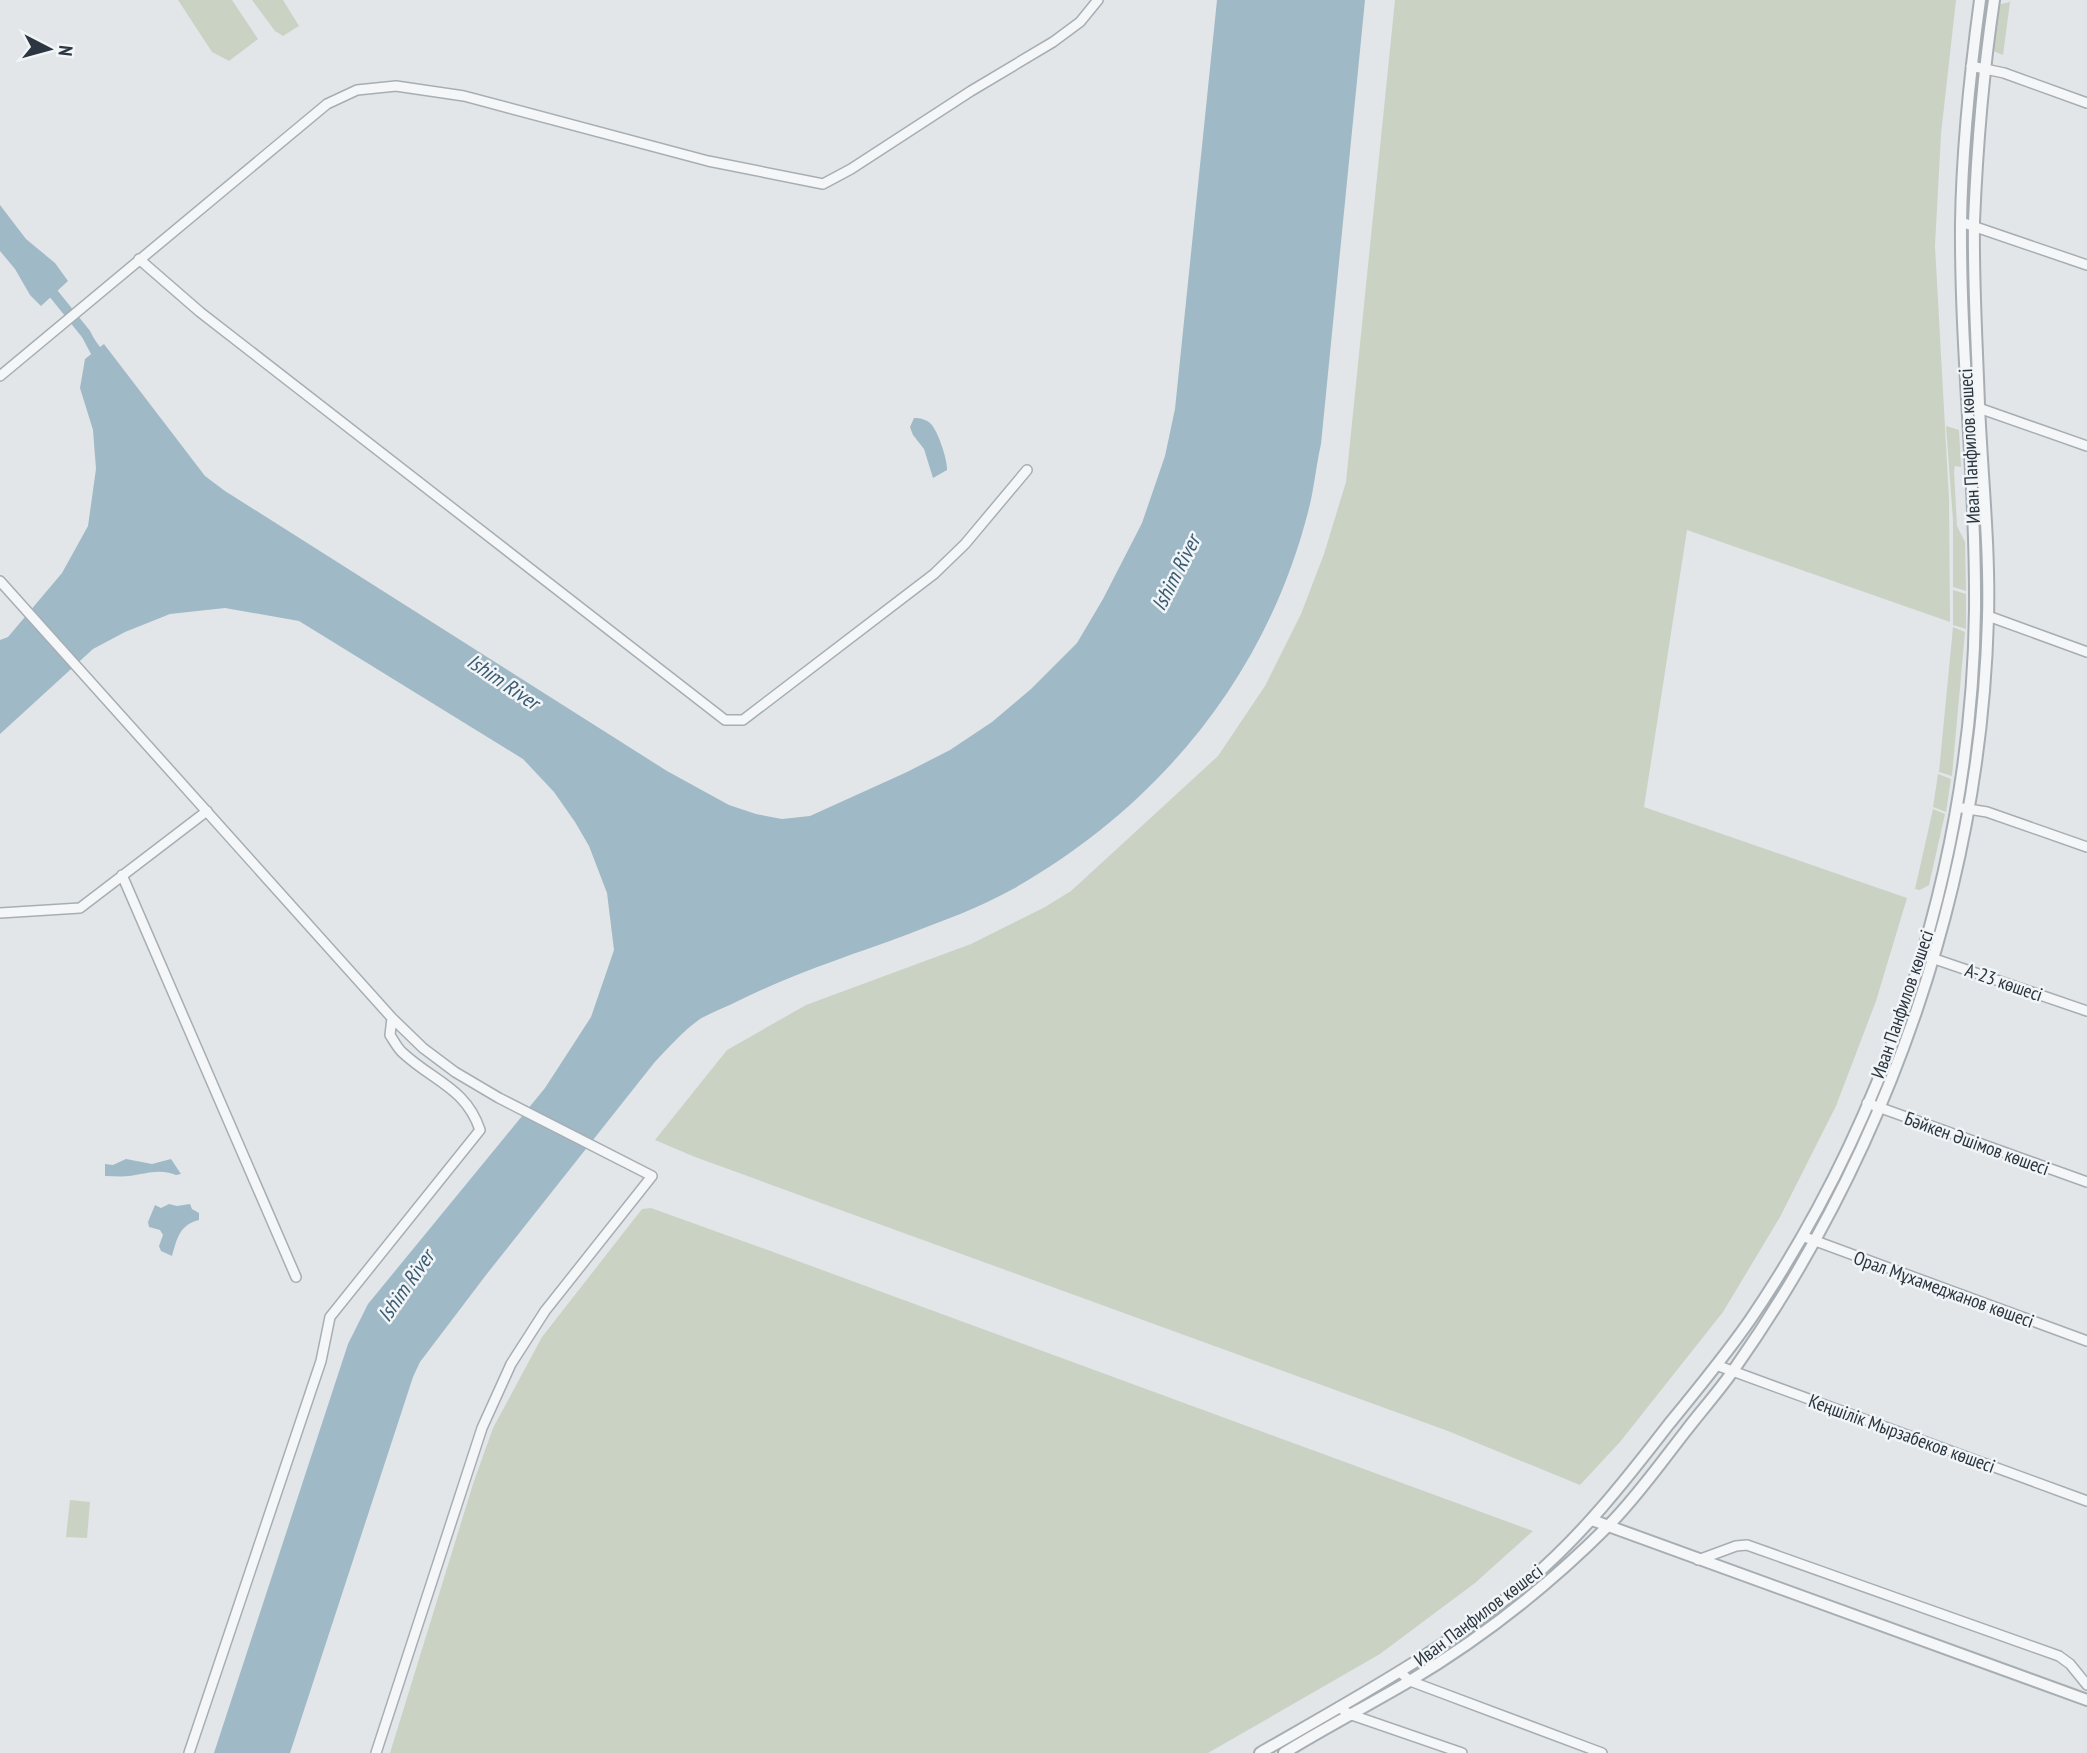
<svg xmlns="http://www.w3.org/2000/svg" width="2087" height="1753" viewBox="0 0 2087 1753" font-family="'PT Sans Narrow',sans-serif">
	<rect width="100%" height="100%" fill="#e2e6e9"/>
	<path fill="#cad2c4" d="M178 0H232L258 39 229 61 212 52Z
		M252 0H283L299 26 283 36 275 31Z
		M1395 0H1956L1941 134 1935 246 1949 499 1950 622 1687 530 1644 807 1907 898 1876 1001 1836 1106 1780 1217 1723 1312 1620 1442 1580 1485 1448 1431 695 1157 655 1140 727 1050 806 1005 971 944 1045 907 1071 891 1218 756 1265 686 1301 614 1324 554 1346 482Z
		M2010 2 2003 55 1991 50 1997 5Z
		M1946 426 1959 430 1961 467 1955 466 1954 471 1957 526 1965 542 1966 591 1953 587V520Z
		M1953 590 1966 594V629L1953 625Z
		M1953 627 1965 632 1952 776 1939 772Z
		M1938 774 1951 779 1946 812 1933 807Z
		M1933 809 1945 814 1929 885 1920 890 1915 889Z
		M651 1208 765 1249 1533 1531 1475 1583 1380 1654 1208 1753H390L473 1484 493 1428 542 1337 642 1209Z
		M70 1500 90 1502 87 1538 66 1537Z"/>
	<path fill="#a0b9c6" d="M1217 0H1365L1321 444C1316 466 1314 490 1308 512 1266 676 1159 806 1013 889 979 908 942 921 906 935 849 956 792 974 738 1001 726 1007 712 1012 700 1019 683 1031 668 1048 654 1063L486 1275 420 1362 413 1377 290 1753H214L348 1344 368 1304 545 1088 591 1017 614 950 607 893 589 846 575 822 554 792 523 759 299 621 225 608 170 614 125 632 93 649 0 734V640L8 637 62 573 88 526 96 469 93 430 80 388 85 359 95 351 84 337 89 332 100 347 104 344 205 476 225 491 667 771 729 805 756 814 782 819 810 816 907 772 950 750 992 722 1031 689 1077 643 1103 599 1142 523 1165 456 1175 409Z
		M0 205 26 239 55 263 68 281 41 306 30 295 15 269 0 251Z
		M914 418C920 418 926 419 931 424 938 431 948 461 947 470L933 478 924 449 913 435 910 427Z
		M126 1159 152 1164 171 1159 181 1174 176 1175C159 1168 145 1174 129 1176 121 1177 113 1176 105 1176V1164L113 1165Z
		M169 1204 177 1206 190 1204 192 1209 199 1213V1220C179 1225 177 1239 172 1256L161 1251 159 1246 163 1235 160 1230 149 1227 148 1222 155 1205 161 1208Z"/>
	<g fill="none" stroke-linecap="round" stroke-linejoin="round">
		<path stroke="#a0b9c6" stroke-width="10" d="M45 283 86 334 95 351"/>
		<defs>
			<path id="minor" d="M1971 66 2004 73 2087 103
				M1961 222 2087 265
				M139 259 200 312 725 720H743L934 574 965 544 1027 470
				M0 376 327 104 357 90 396 86 464 96 708 161 823 184 851 169 971 91 1053 42 1080 22 1098 0
				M1973 406 2087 446
				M0 581 392 1018 423 1048 455 1072 499 1098 652 1176 545 1311 511 1364 482 1428 376 1753
				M1988 616 2087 652
				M1962 808 1987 812 2087 847
				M122 875 296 1277
				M0 913 80 908 207 811
				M1926 956 2087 1011
				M1867 1103 2087 1182
				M1802 1236 2087 1341
				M1716 1365 2087 1501
				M1698 1560 1736 1546 1747 1545 2059 1656 2070 1664 2087 1685
				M1400 1672 1410 1681 1602 1753
				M1339 1707 1349 1714 1462 1753
				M189 1753 321 1361 330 1317 480 1130C466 1088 433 1081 403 1053 398 1049 394 1041 390 1035L392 1018"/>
			<path id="tertiary" d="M1592 1520 2087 1700
				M1260 1753C1352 1700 1444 1650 1526 1583 1581 1537 1625 1481 1669 1424 1697 1390 1725 1356 1750 1320 1890 1114 1972 859 1975 610 1976 481 1960 352 1961 223 1962 149 1970 74 1980 0
				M1284 1753C1325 1728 1367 1706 1408 1682 1479 1640 1549 1585 1608 1526 1636 1498 1660 1464 1685 1432 1701 1411 1720 1390 1735 1368 1888 1150 1981 885 1988 618 1990 547 1982 476 1979 405 1977 345 1973 283 1974 222 1977 148 1983 74 1994 0"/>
		</defs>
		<use href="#minor" stroke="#a7aeb3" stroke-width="12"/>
		<use href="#tertiary" stroke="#a7aeb3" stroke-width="14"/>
		<use href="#minor" stroke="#f5f6f8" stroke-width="9"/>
		<use href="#tertiary" stroke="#f5f6f8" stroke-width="10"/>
	</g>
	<g text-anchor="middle" stroke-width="5" stroke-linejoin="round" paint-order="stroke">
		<g font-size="19" fill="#2b3640" stroke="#f2f5f7">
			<text transform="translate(1969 446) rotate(-93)" y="7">Иван Панфилов көшесі</text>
			<text transform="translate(2004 982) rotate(19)" y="7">А-23 көшесі</text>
			<text transform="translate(1902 1004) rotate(-71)" y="7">Иван Панфилов көшесі</text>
			<text transform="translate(1977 1143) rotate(20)" y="7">Бәйкен Әшімов көшесі</text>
			<text transform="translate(1944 1289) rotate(20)" y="7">Орал Мұхамеджанов көшесі</text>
			<text transform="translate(1902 1433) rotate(20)" y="7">Кеңшілік Мырзабеков көшесі</text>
			<text transform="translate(1478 1615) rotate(-37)" y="7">Иван Панфилов көшесі</text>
		</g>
		<g font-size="21" font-style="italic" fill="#395b71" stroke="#f2f5f7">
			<text transform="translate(1176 573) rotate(-63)" y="7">Ishim River</text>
			<text transform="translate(503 682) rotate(34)" y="7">Ishim River</text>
			<text transform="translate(406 1286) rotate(-55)" y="7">Ishim River</text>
		</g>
	</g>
	<g transform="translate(49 49) rotate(96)" stroke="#f2f5f7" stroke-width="5" paint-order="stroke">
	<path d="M0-5L12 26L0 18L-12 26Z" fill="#2b3640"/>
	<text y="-10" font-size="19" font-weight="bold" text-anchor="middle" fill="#2b3640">N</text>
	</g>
</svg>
